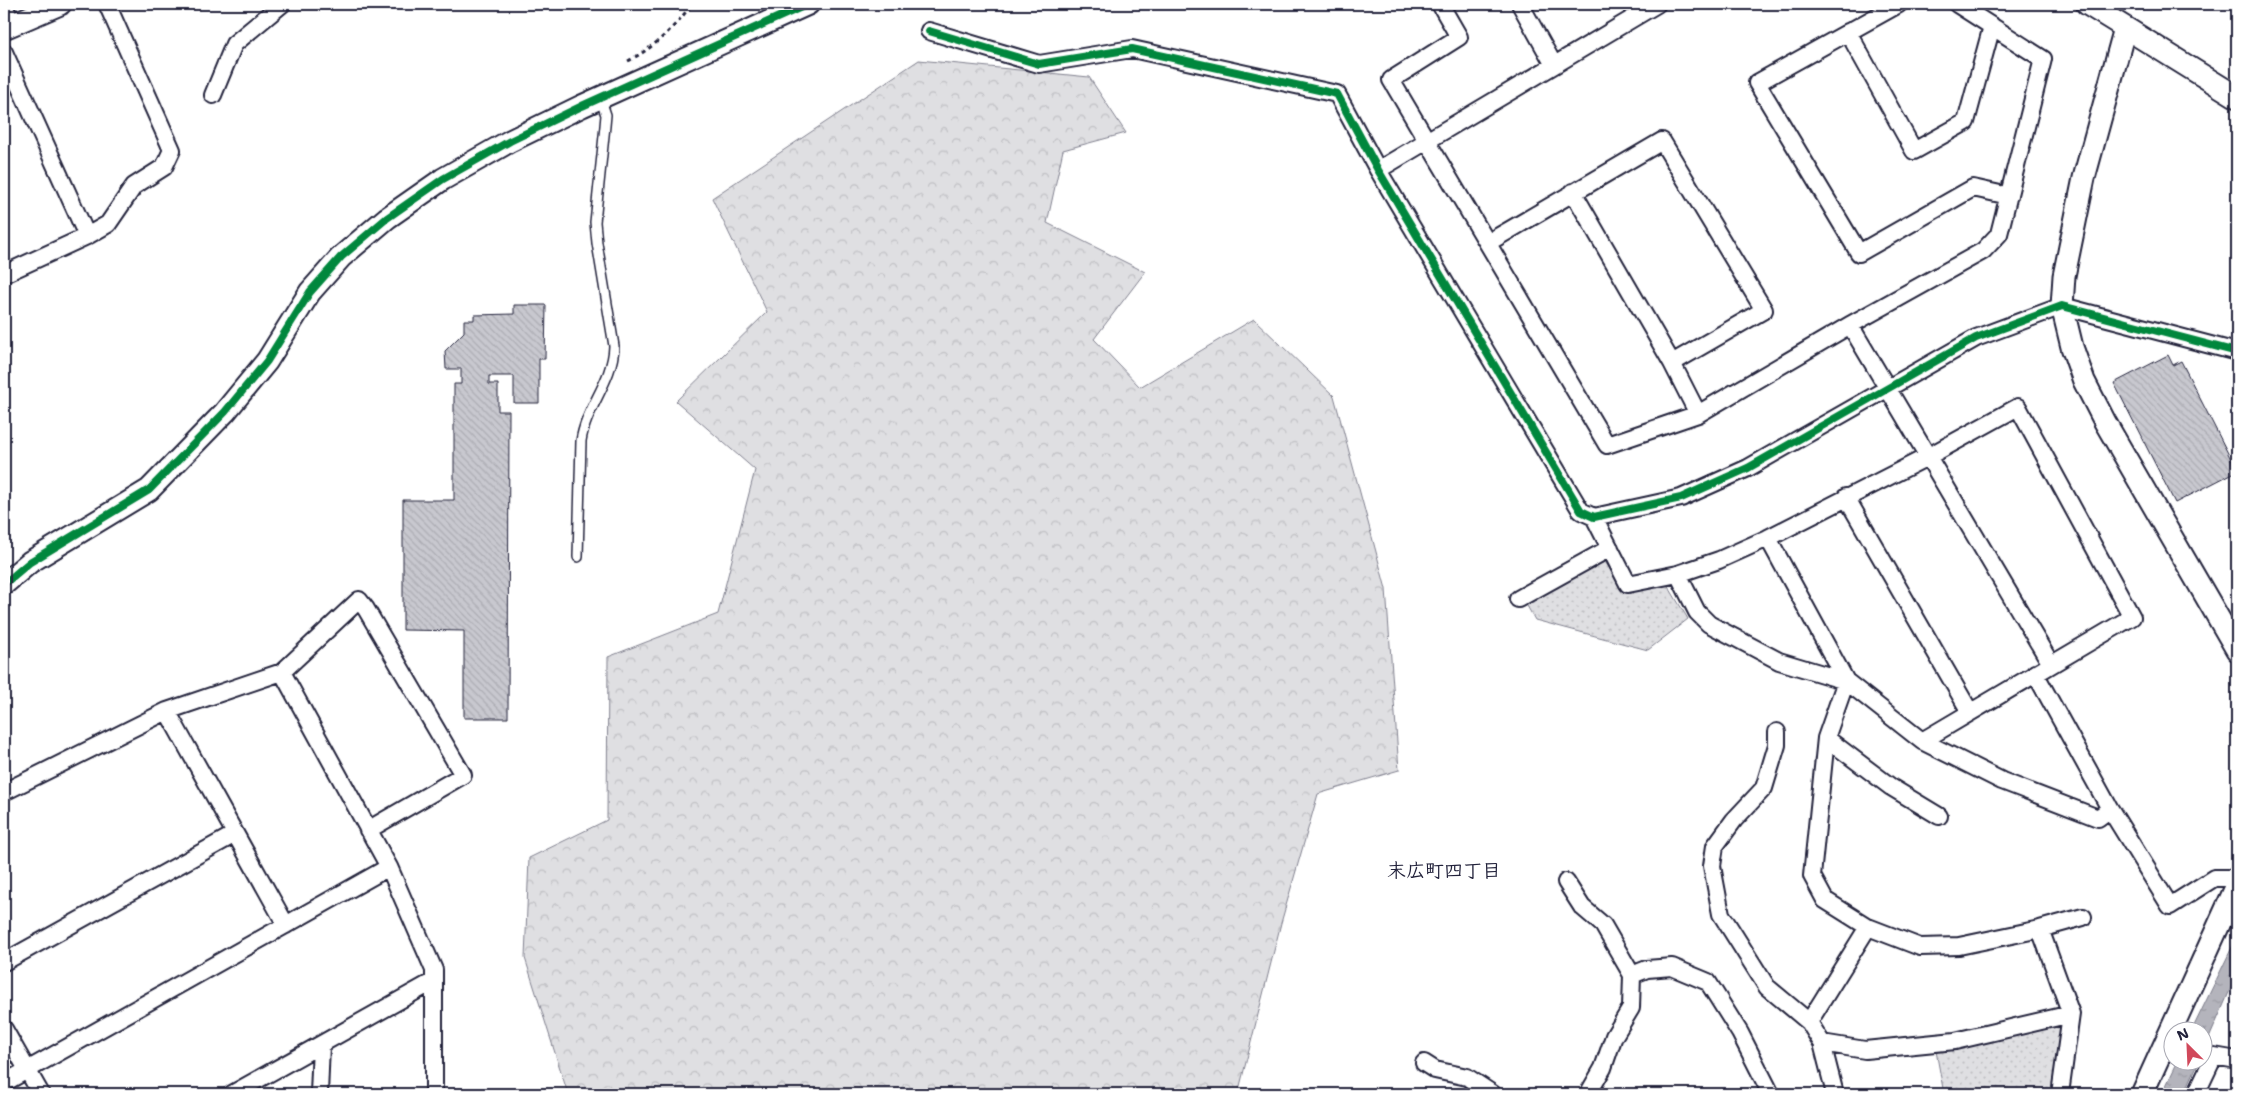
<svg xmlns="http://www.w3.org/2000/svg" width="2241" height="1098" viewBox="0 0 2241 1098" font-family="'Shantell Sans','Klee One',sans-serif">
	<defs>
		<pattern id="forest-crowns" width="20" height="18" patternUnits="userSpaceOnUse" patternTransform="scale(1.25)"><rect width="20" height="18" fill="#dfdfe2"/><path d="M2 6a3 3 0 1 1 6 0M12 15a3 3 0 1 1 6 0" fill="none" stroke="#bfbfc3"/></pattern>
		<pattern id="park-dots" width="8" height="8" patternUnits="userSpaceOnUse" patternTransform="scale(1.25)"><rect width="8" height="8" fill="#dfdfe2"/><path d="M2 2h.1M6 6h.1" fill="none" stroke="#bfbfc3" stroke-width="1.8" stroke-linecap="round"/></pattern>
		<pattern id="water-ripples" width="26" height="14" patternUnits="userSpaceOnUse" patternTransform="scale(1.25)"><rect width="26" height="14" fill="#b4b4bc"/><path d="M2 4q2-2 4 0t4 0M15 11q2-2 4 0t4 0" fill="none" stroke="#9a9aa2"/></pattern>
		<pattern id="building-back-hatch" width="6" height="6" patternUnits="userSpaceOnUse" patternTransform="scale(1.25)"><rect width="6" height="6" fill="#c8c8cf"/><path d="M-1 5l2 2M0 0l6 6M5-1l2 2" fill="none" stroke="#acacb3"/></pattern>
	</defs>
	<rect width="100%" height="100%" fill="#fff"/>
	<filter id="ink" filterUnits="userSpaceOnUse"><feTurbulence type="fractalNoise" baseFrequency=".02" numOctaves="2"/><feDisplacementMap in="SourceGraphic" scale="10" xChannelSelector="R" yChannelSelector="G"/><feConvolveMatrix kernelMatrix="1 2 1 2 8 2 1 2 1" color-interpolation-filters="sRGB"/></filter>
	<g filter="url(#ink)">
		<path fill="url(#forest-crowns)" stroke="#80808e" d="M919 60 1089 77 1126 133 1063 150 1047 223 1145 272 1094 339 1140 387 1254 319 1334 396 1386 589 1399 770 1318 794 1281 923 1238 1094H568L525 958 529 858 607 820 608 657 718 614 755 470 676 401 767 312 712 198Z"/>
		<path fill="url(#park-dots)" stroke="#80808e" d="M1604 560 1624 591 1667 584 1688 619 1648 650 1535 620 1526 604Z
			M2064 1023 2051 1094H1944L1936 1051Z"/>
		<path fill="url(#water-ripples)" stroke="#7a7a88" d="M2237 937V974L2204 1050V1030H2192Z
			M2178 1061H2199L2184 1094H2162Z"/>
		<path fill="url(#building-back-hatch)" stroke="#22223b" d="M514 305H546L545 359H539V403H514V376H489V384H498V411H509L508 718H464V631L403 630V500H454V384H461V369H446L445 351 464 332V320H474V315L514 314Z
			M2168 355 2173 365 2181 361 2237 471 2175 503 2114 383Z"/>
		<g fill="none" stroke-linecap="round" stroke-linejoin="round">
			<defs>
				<path id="service" d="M578 557 581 441C586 407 613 381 614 346L597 243 595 222 605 126 606 115 600 97"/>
				<path id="minor" d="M1440 4 1459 37 1391 80 1607 445 1698 414 1850 325 1983 251 1999 234 2043 59 1957 4
					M1520 4 1554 65
					M1899 4 1757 83 1859 253 1973 188 2009 196
					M4 5 12 24
					M929 31 1039 64 1132 49 1337 94 1378 170 1581 511 1594 517 1681 498 1748 468 1976 338 2062 306 2237 352
					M1848 32 1914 151 1966 122 1992 26
					M4 52 87 236
					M213 95 234 44 282 4
					M1378 170 1657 4
					M1573 192 1672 363 1698 414
					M1489 242 1662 141 1764 310 1672 363
					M4 274 87 236 108 224 134 186 164 167 172 150 107 4
					M1850 325 2051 664
					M1846 497 1970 712
					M1594 517 1628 584 1678 574 1697 612 1709 624 1779 661 1846 681 1922 741 2002 781 2098 818 2110 809 2035 673
					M1678 574 1719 560 1768 538
					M1518 599 1610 548
					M282 672 359 600 366 609 463 775 368 830
					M167 711 286 925
					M1777 732V745L1764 788 1734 820 1715 846 1712 866 1721 914 1767 987 1809 1022 1822 1043 1835 1094
					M1826 738 1846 681 1768 538 1929 456 2018 407 2132 617 1922 741
					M4 792 167 711 282 672 389 867 4 1083
					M2110 809 2170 906 2214 878H2237
					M1939 816 1891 787 1826 738 1812 876 1825 900 1868 927 1920 947 1959 946 2040 929 2083 917
					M389 867 434 970V1094
					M1566 882 1582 907 1603 925 1632 975 1631 1008 1614 1036 1603 1068 1588 1094
					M2040 929 2071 1014 2060 1094
					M4 962 235 834
					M1632 975 1647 969 1672 967 1708 982 1740 1033 1771 1094
					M1809 1022 1868 927
					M4 1029 41 1094
					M1822 1043 1865 1050 1955 1041 2071 1014
					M1424 1063 1435 1070 1467 1077 1493 1094
					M232 1094 434 981
					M319 1094 321 1045
					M2196 1094 2214 1056 2237 1060"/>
				<path id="tertiary" d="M2087 4 2237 97
					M4 28 60 4
					M2125 28 2084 178 2064 276 2062 306 2072 347 2084 381 2105 422 2237 650
					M4 584 30 562 149 490 225 412 267 361 310 292 341 257 387 218 443 179 510 141 582 106 808 4
					M2142 1094 2237 885"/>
			</defs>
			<use href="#service" stroke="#22223b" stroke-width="12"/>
			<use href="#minor" stroke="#22223b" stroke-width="20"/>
			<use href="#tertiary" stroke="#22223b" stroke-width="25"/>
			<path stroke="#22223b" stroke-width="3" stroke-dasharray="4 4" stroke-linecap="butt" d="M628 61C655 47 674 28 692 4"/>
			<use href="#service" stroke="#fff" stroke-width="9"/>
			<use href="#minor" stroke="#fff" stroke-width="16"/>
			<use href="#tertiary" stroke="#fff" stroke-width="21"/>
			<defs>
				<path id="cycleway" d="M929 31 1039 64 1132 49 1337 94 1378 170 1581 511 1594 517 1681 498 1748 468 1976 338 2062 306 2237 352
					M4 584 30 562 149 490 225 412 267 361 310 292 341 257 387 218 443 179 510 141 582 106 808 4"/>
			</defs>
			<use href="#cycleway" stroke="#fff" stroke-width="11"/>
			<use href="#cycleway" stroke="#00873e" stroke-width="8"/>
		</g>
	</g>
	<g text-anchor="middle" stroke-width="4" stroke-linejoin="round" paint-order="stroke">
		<g font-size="19" font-weight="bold" fill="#22223b" stroke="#fff">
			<text x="1444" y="877">末広町四丁目</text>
		</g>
	</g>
	<rect width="2241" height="1098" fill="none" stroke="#fff" stroke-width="20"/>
	<rect x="10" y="10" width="2221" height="1078" fill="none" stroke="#22223b" stroke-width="2" filter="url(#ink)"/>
	<g transform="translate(2188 1046) rotate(336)"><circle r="24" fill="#ffffff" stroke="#a7a7b1"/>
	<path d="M0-4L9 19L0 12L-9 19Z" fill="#d1495b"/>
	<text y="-8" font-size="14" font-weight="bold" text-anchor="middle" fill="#22223b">N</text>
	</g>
</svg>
